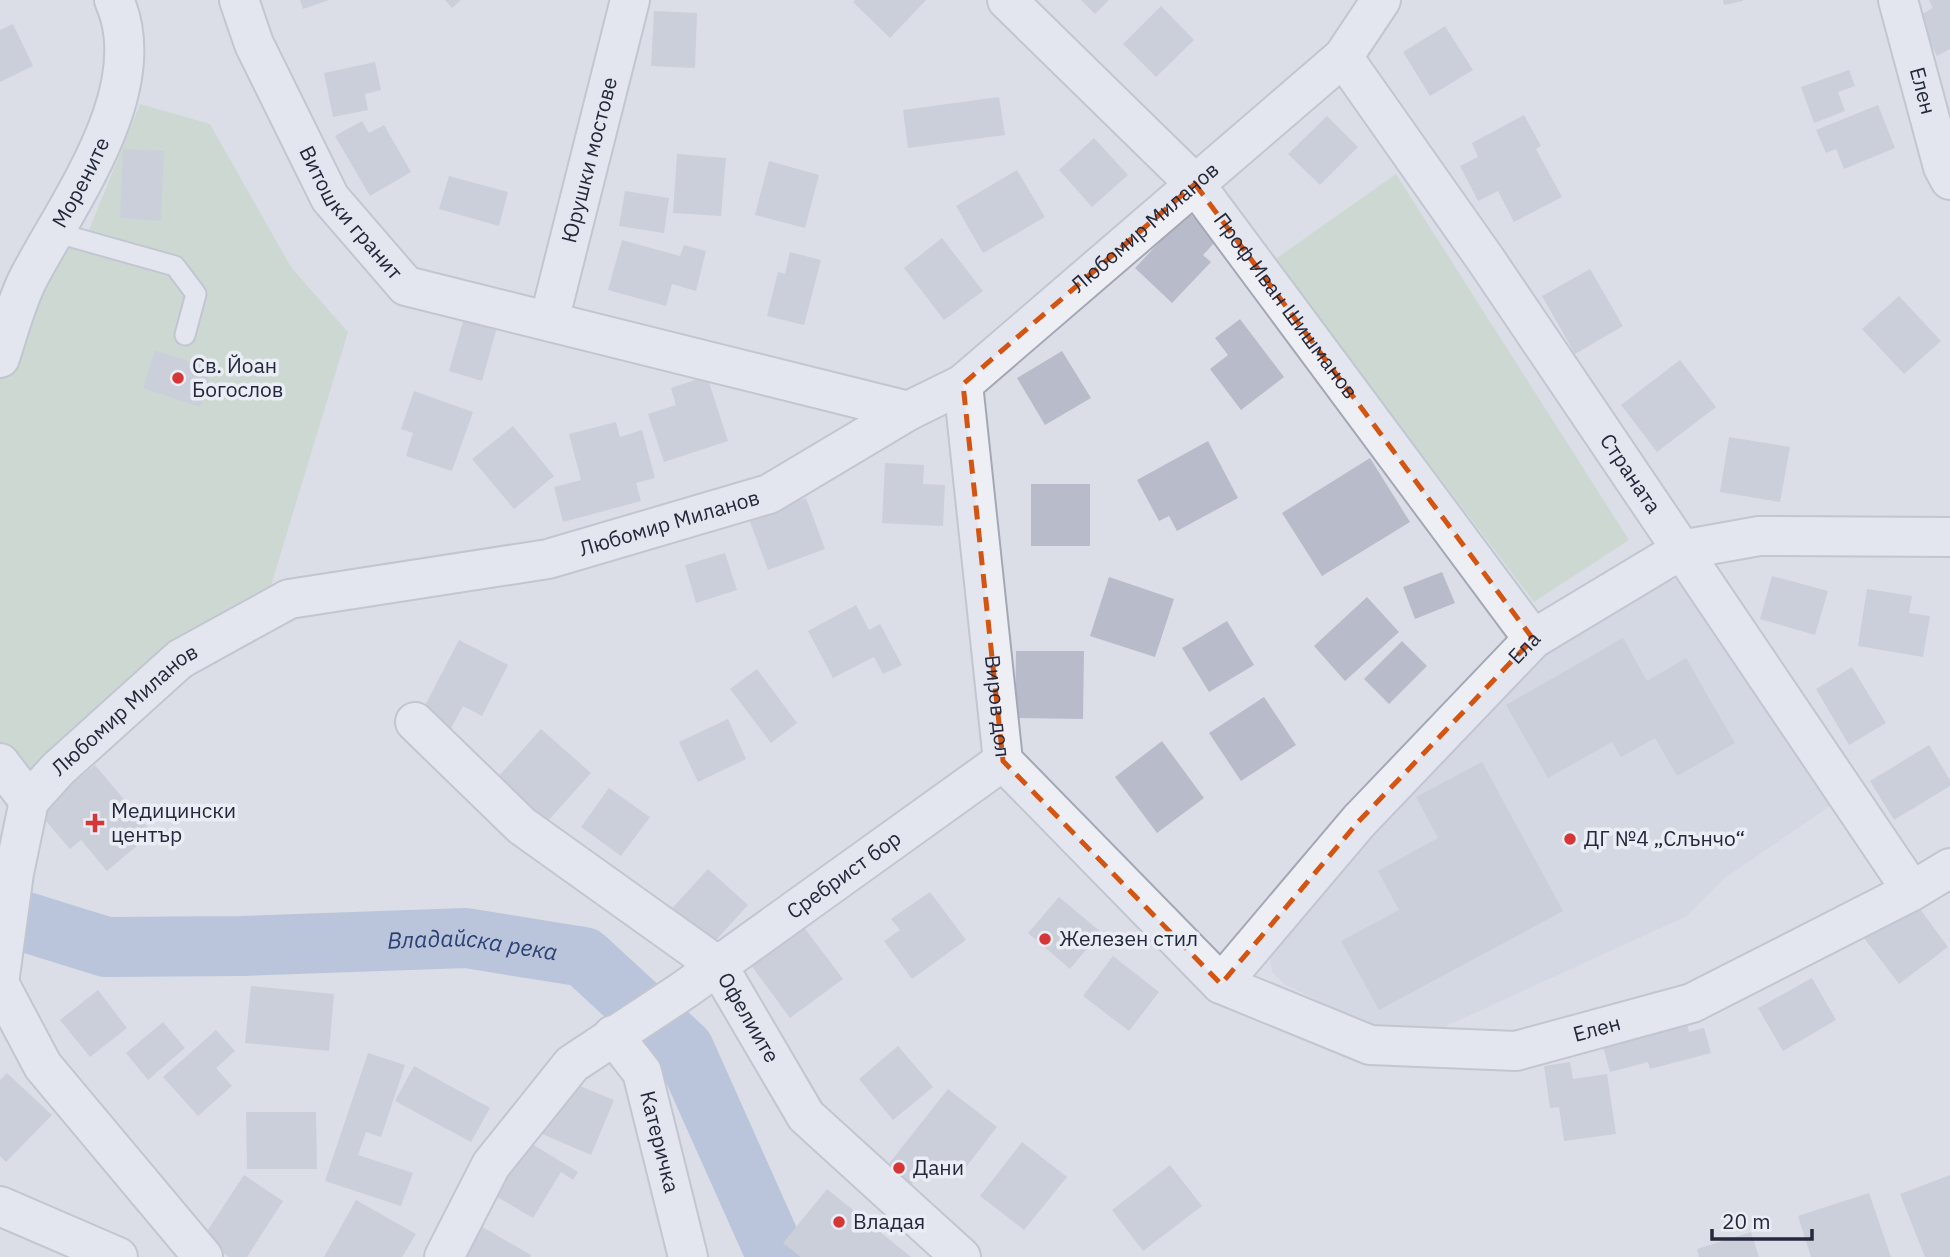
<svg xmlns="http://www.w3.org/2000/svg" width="1950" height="1257" viewBox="0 0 1950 1257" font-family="'IBM Plex Sans',sans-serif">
	<rect width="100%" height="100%" fill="#dbdee7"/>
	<path fill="#cdd0dc" d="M1669 580H1681L1836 802 1726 877 1687 916 1407 1044 1284 984 1272 972 1269 953 1274 936 1535 662Z"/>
	<path fill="#bdd1bb" d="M140 104 210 124 291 267 348 332 262 615 29 801 0 763V358L54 232 85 240Z
		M1396 174 1629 540 1534 602 1274 260Z"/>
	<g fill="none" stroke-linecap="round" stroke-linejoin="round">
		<path stroke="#93a5ca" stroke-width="60" id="s1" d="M0 914 106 947 242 946 466 938 584 957 684 1049 777 1257"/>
	</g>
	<path fill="#b8bcca" d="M300 0H329L303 9Z
		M445 0H461L452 8Z
		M855 0H926L890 38 853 2Z
		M1081 0H1109L1095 14Z
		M1723 0H1743V1L1724 5Z
		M1929 0H1950V49L1937 56 1917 17 1933 8Z
		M1161 6 1194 40 1156 77 1123 44Z
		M654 11 697 13 695 68 651 66Z
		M13 24 33 66 0 82V30Z
		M1445 26 1473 70 1430 96 1403 52Z
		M375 62 381 90 365 94 368 110 333 117 324 73Z
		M1849 70 1855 86 1838 92 1845 111 1814 123 1801 87Z
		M999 97 1005 135 908 148 903 110Z
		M1878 105 1895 148 1844 169 1836 149 1826 153 1816 130Z
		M1524 115 1541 146 1536 149 1562 197 1514 222 1498 191 1478 201 1460 166 1478 157 1472 143Z
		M1327 116 1358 147 1320 185 1288 154Z
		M362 121 369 133 384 125 411 172 370 196 335 136Z
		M1094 138 1128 175 1092 207 1059 170Z
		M123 149 164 151 161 221 120 218Z
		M677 154 726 158 721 216 673 213Z
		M769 161 819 175 805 228 755 215Z
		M1017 170 1045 217 983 253 956 206Z
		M449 176 508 192 499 226 439 209Z
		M625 191 669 198 664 233 619 226Z
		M1188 212 1217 240 1203 255 1211 262 1172 303 1135 268Z
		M942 238 983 291 944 320 904 268Z
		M622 240 680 256 684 245 706 251 696 291 672 284 666 306 608 290Z
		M790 252 821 260 804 325 767 316 778 272 785 274Z
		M1590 269 1623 326 1575 354 1542 296Z
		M1899 296 1941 341 1904 374 1862 329Z
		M464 318 497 327 482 381 449 371Z
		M1240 319 1284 377 1241 410 1210 369 1228 355 1215 338Z
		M155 350 212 369 200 407 143 388Z
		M1062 351 1091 398 1045 425 1017 378Z
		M1680 360 1716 407 1657 452 1621 405Z
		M707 376 728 441 664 462 648 414 676 405 671 388Z
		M414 391 473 412 452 471 406 456 413 433 401 429Z
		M616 422 620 437 642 430 655 478 636 483 641 501 563 522 554 487 581 480 569 434Z
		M513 426 554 476 514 509 472 459Z
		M1729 437 1790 447 1780 502 1720 492Z
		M1208 441 1238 498 1177 531 1169 516 1159 521 1137 480Z
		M1370 458 1410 522 1322 576 1282 513Z
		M885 463 924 465 923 484 945 485 943 526 882 523Z
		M1031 484H1090V546H1031Z
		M806 498 825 549 768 570 749 519Z
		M725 553 737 590 696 603 685 565Z
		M1442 572 1455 603 1415 619 1403 587Z
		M1772 576 1828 591 1815 635 1760 619Z
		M1109 577 1174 599 1155 657 1090 636Z
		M1867 589 1912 596 1909 613 1930 616 1923 657 1858 646Z
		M1367 597 1399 632 1345 681 1314 646Z
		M856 605 869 630 880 624 902 665 883 674 874 657 833 678 808 631Z
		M1227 621 1254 665 1209 692 1182 648Z
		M1623 638 1647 681 1686 658 1735 743 1677 776 1655 738 1621 757 1612 742 1548 778 1506 705Z
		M459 640 508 665 482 716 463 706 450 730 420 715Z
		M1402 641 1427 666 1389 704 1364 679Z
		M1016 651H1084L1083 719 1015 718Z
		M1852 667 1886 723 1849 745 1816 689Z
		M757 669 797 723 771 743 730 689Z
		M1264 697 1296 745 1241 781 1209 733Z
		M728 719 746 759 698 782 679 742Z
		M541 729 591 773 548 821 498 777Z
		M1162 741 1204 798 1157 833 1115 777Z
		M1929 745 1950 780V786L1894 820 1870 781Z
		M1482 762 1563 911 1379 1010 1341 941 1399 910 1378 871 1438 838 1416 797Z
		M95 765 152 833 107 871 81 840 70 849 38 812Z
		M609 788 650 817 621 856 581 827Z
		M708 869 748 905 706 951 666 915Z
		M930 892 966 940 912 979 884 941 900 930 891 919Z
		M1059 897 1101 932 1070 969 1028 933Z
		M1914 901 1948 947 1899 984 1864 938Z
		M803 926 843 979 790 1018 751 965Z
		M1113 956 1159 992 1129 1031 1083 996Z
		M1812 978 1836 1020 1783 1051 1758 1008Z
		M251 986 334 994 329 1051 245 1043Z
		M98 990 127 1028 90 1057 60 1020Z
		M1686 1020 1689 1032 1704 1028 1711 1053 1650 1069 1648 1062 1610 1072 1602 1043Z
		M163 1022 185 1048 148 1080 126 1053Z
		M216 1030 235 1051 216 1068 232 1086 198 1116 163 1077Z
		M898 1046 933 1087 893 1120 859 1079Z
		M368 1053 405 1065 381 1137 366 1132 358 1155 413 1173 401 1206 325 1181Z
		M1570 1062 1573 1079 1607 1074 1616 1134 1564 1141 1559 1107 1550 1108 1544 1066Z
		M414 1066 490 1108 471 1142 395 1101Z
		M7 1073 52 1115 6 1162 0 1156V1080Z
		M565 1080 614 1100 591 1155 542 1134Z
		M948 1089 997 1127 956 1180 930 1160 908 1189 884 1170Z
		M246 1112H316L317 1169H247Z
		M519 1136 578 1172 573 1180 561 1172 533 1218 487 1191Z
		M1022 1142 1067 1177 1024 1230 980 1196Z
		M1170 1165 1202 1206 1143 1251 1112 1210Z
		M244 1175 283 1201 247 1257H229L202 1239Z
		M1950 1175V1257H1925L1900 1194Z
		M827 1189 911 1257H801L783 1243Z
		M1869 1193 1891 1257H1811L1798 1216Z
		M356 1200 416 1234 402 1257H324Z
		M472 1221 531 1255 530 1257H452Z
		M1751 1232 1759 1257H1699L1697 1249Z"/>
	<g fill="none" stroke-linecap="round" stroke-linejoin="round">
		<defs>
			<path id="lane" d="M54 232 175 266 196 294 185 335"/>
			<g id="street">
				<path id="s2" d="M239 0 254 44 330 198 406 286 908 411"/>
				<path id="s3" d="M1007 0 1195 184 1533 639"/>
				<path id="s4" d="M1898 0 1943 167 1950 180"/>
				<path id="s5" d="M1343 57 1486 260 1912 891"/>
				<path id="s6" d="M549 321 630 0"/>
				<path id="s7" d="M0 358C9 331 16 302 29 277 69 201 154 88 114 0"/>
				<path id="s8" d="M963 384 1003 761 1221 984 1370 1045 1516 1051 1692 1003 1912 891 1950 868"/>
				<path id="s9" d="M415 722 522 826 718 966 806 1116 961 1257"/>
				<path d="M0 763 29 801"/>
				<path id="s10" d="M0 976 14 873 29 801 58 769 180 659 289 599 548 559 769 494 908 411 963 384 1343 57 1381 0"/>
				<path id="s11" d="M1221 984 1359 821 1533 639 1681 550 1759 536 1950 537"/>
				<path d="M0 985 43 1066 203 1257"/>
				<path id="s12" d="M613 1035 642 1072 688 1257"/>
				<path d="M0 1206 118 1257"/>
				<path id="s13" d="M444 1257 491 1165 572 1064 684 990 1003 761"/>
			</g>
		</defs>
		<use href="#lane" stroke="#a4a8b4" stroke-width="23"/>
		<use href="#street" stroke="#a4a8b4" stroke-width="42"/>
		<use href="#lane" stroke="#eeeff5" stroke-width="19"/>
		<use href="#street" stroke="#eeeff5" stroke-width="38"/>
	</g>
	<path d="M0 0H1950V1257H0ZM1195 184 1533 639 1359 821 1221 984 1003 761 963 384Z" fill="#dbdee7" fill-opacity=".55" fill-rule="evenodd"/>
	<path fill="none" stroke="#d45411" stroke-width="5" stroke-dasharray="14 9" stroke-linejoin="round" d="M1195 184 1533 639 1359 821 1221 984 1003 761 963 384Z"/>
	<g fill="#d63635" stroke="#eaedf4" stroke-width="2.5">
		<circle cx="178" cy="378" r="7"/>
		<path d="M91.5 812.5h7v7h7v7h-7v7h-7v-7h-7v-7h7z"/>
		<circle cx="1570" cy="839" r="7"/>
		<circle cx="1045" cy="939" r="7"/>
		<circle cx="899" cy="1168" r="7"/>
		<circle cx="839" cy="1222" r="7"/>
	</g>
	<g text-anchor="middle" stroke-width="7" stroke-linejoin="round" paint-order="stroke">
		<g font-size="21" fill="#24293d" stroke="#eaedf4">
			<text dy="7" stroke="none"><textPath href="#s4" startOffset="94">Елен</textPath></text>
			<text dy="7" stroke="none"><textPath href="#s6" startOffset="166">Юрушки мостове</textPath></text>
			<text dy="7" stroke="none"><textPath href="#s7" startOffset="194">Морените</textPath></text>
			<text dy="7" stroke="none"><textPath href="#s2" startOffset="242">Витошки гранит</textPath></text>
			<text dy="7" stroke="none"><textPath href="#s10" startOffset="1465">Любомир Миланов</textPath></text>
			<text dy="7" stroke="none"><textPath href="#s3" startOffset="415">Проф Иван Шишманов</textPath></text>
			<text dy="7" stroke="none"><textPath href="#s5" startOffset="506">Страната</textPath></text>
			<text dy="7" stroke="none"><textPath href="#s10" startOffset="898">Любомир Миланов</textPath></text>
			<text dy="7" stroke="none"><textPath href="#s11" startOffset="453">Ела</textPath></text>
			<text dy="7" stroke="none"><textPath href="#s8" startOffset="324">Виров дол</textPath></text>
			<text dy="7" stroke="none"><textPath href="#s10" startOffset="310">Любомир Миланов</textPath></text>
			<text dy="7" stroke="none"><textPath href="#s13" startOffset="564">Сребрист бор</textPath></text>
			<text dy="7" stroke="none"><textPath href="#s9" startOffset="450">Офелиите</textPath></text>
			<text dy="7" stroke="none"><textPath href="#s8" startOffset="1082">Елен</textPath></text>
			<text dy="7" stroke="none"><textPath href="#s12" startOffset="119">Катеричка</textPath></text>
		</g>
		<g font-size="21" fill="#24293d" stroke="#eaedf4" text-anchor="start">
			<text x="192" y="373">Св. Йоан<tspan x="192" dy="24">Богослов</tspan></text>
			<text x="111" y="818">Медицински<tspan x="111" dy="24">център</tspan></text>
			<text x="1584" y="846">ДГ №4 „Слънчо“</text>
			<text x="1059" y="946">Железен стил</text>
			<text x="913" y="1175">Дани</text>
			<text x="853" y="1229">Владая</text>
		</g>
		<g font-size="23" font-style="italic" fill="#2c4174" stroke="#eaedf4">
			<text dy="8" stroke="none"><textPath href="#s1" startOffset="478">Владайска река</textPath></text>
		</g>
	</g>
	<path d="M1712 1229v10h100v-10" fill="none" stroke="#24293d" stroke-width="3.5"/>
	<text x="1722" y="1229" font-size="21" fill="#24293d" stroke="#eaedf4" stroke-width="5" paint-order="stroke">20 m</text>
</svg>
